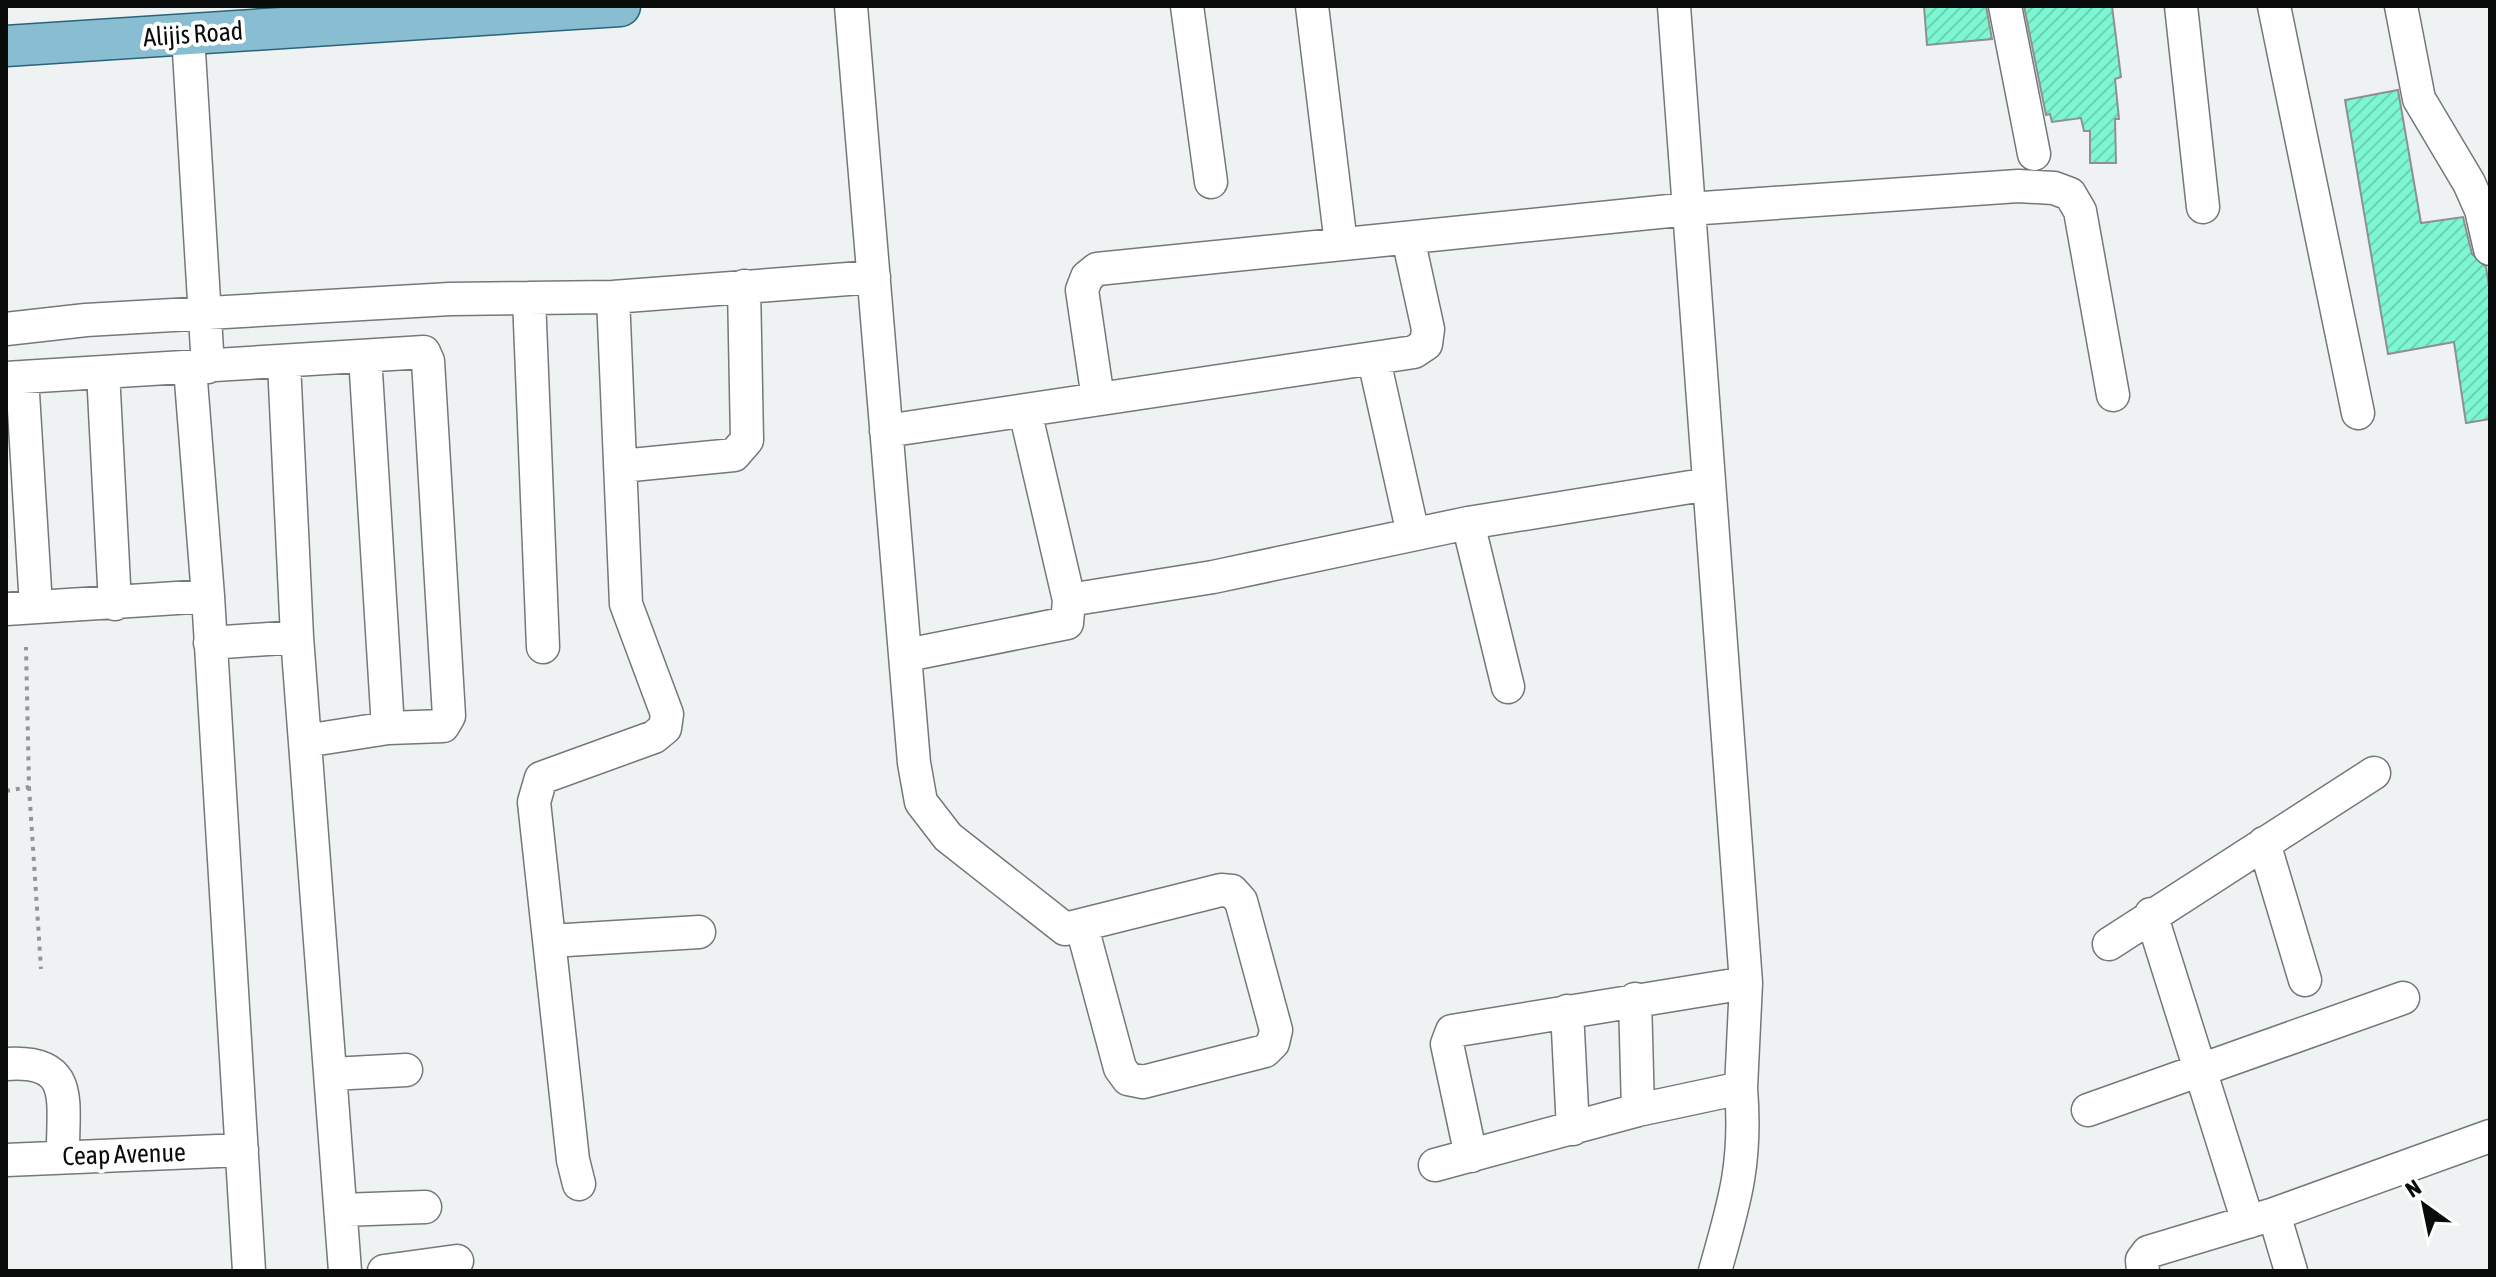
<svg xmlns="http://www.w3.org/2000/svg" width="2496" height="1277" viewBox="0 0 2496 1277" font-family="'Asap Condensed',sans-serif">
	<defs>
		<pattern id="building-hatch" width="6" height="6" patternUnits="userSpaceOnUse" patternTransform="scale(2)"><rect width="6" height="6" fill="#7df7d1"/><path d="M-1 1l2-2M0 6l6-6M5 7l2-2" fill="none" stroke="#6bd3b2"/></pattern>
	</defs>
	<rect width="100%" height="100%" fill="#eef2f2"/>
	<path fill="url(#building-hatch)" stroke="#8e9190" stroke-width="2" d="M1924 6H1986L1992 39 1927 45Z
		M2024 6H2112L2121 77 2115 79 2119 119H2115L2116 163H2090V131H2084L2081 118 2052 122 2050 114 2046 115Z
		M2398 90 2421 223 2463 217 2472 254 2486 267 2490 292V419L2466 423 2454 342 2388 354 2345 100Z"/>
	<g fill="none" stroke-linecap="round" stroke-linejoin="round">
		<defs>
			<path id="minor" d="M851 6 914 763 921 802 948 837 1065 929 1221 890 1232 891 1241 901 1276 1030 1273 1043 1265 1051 1143 1082 1128 1079 1120 1068 1082 927
				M1187 6 1211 182
				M1312 6 1341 244
				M2005 6 2034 154
				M2181 6 2203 207
				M2274 6 2358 413
				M2401 6 2419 99 2469 183 2481 210 2490 249
				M188 35 208 367
				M529 298 543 647
				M6 329 86 320 450 299 613 297 874 277
				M365 356 388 728
				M1374 360 1413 534
				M284 363 297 637 345 1271
				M190 368 208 596 249 1271
				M103 372 115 604
				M22 377 36 606
				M6 378 424 352 428 361 449 716 443 726 388 728 305 741
				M1098 399 1082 290 1087 277 1097 269 1689 209 2018 186 2054 188 2070 194 2080 211 2113 395
				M886 431 1414 352 1426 344 1428 329 1408 238
				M621 466 734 455 747 440 744 286
				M1468 523 1508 687
				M1069 600 1213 577 1468 523 1709 484
				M6 609 208 596
				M210 643 297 637
				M907 655 1067 623 1069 600 1025 411
				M2264 843 2305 980
				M2151 914 2248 1222
				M550 941 699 932
				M2109 944 2374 773
				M1635 999 1638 1110
				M1567 1011 1573 1129
				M6 1064C77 1059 62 1103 63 1156
				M332 1074 406 1070
				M2088 1110 2403 998
				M1471 1156 1447 1044 1452 1031 1746 983
				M6 1160 242 1150
				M1435 1165 1638 1110 1741 1088 1746 983 1674 6
				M579 1184 573 1160 534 802 541 778 654 737 665 728 667 714 626 604 613 297
				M341 1210 425 1207
				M2274 1214 2291 1271
				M384 1271 457 1261
				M1715 1271C1735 1201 1747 1162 1741 1088
				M2143 1271 2142 1260 2148 1252 2274 1214 2490 1136"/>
			<path id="major" d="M6 46 620 6"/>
		</defs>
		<use href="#minor" stroke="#757878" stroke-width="35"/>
		<use href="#major" stroke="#296479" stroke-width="43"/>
		<path stroke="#929696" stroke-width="4" stroke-dasharray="4 6" stroke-linecap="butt" d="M29 787 41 969
			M6 791 29 787 26 647"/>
		<use href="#minor" stroke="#fff" stroke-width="32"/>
		<use href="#major" stroke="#89bed2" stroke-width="40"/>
	</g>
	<g text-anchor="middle" stroke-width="8" stroke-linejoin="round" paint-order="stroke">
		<g font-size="26" fill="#0a0c0c" stroke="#fff">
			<text transform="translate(193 34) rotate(-4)" y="9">Alijis Road</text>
			<text transform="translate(124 1154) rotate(-2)" y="9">Ceap Avenue</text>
		</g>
	</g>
	<rect width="2496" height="1277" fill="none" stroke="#0a0c0c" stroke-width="16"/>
	<g transform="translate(2424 1205) rotate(327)" stroke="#ffffff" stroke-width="6" paint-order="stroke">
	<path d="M0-6L14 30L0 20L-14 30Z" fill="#0a0c0c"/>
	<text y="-12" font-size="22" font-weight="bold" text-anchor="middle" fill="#0a0c0c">N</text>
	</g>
</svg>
